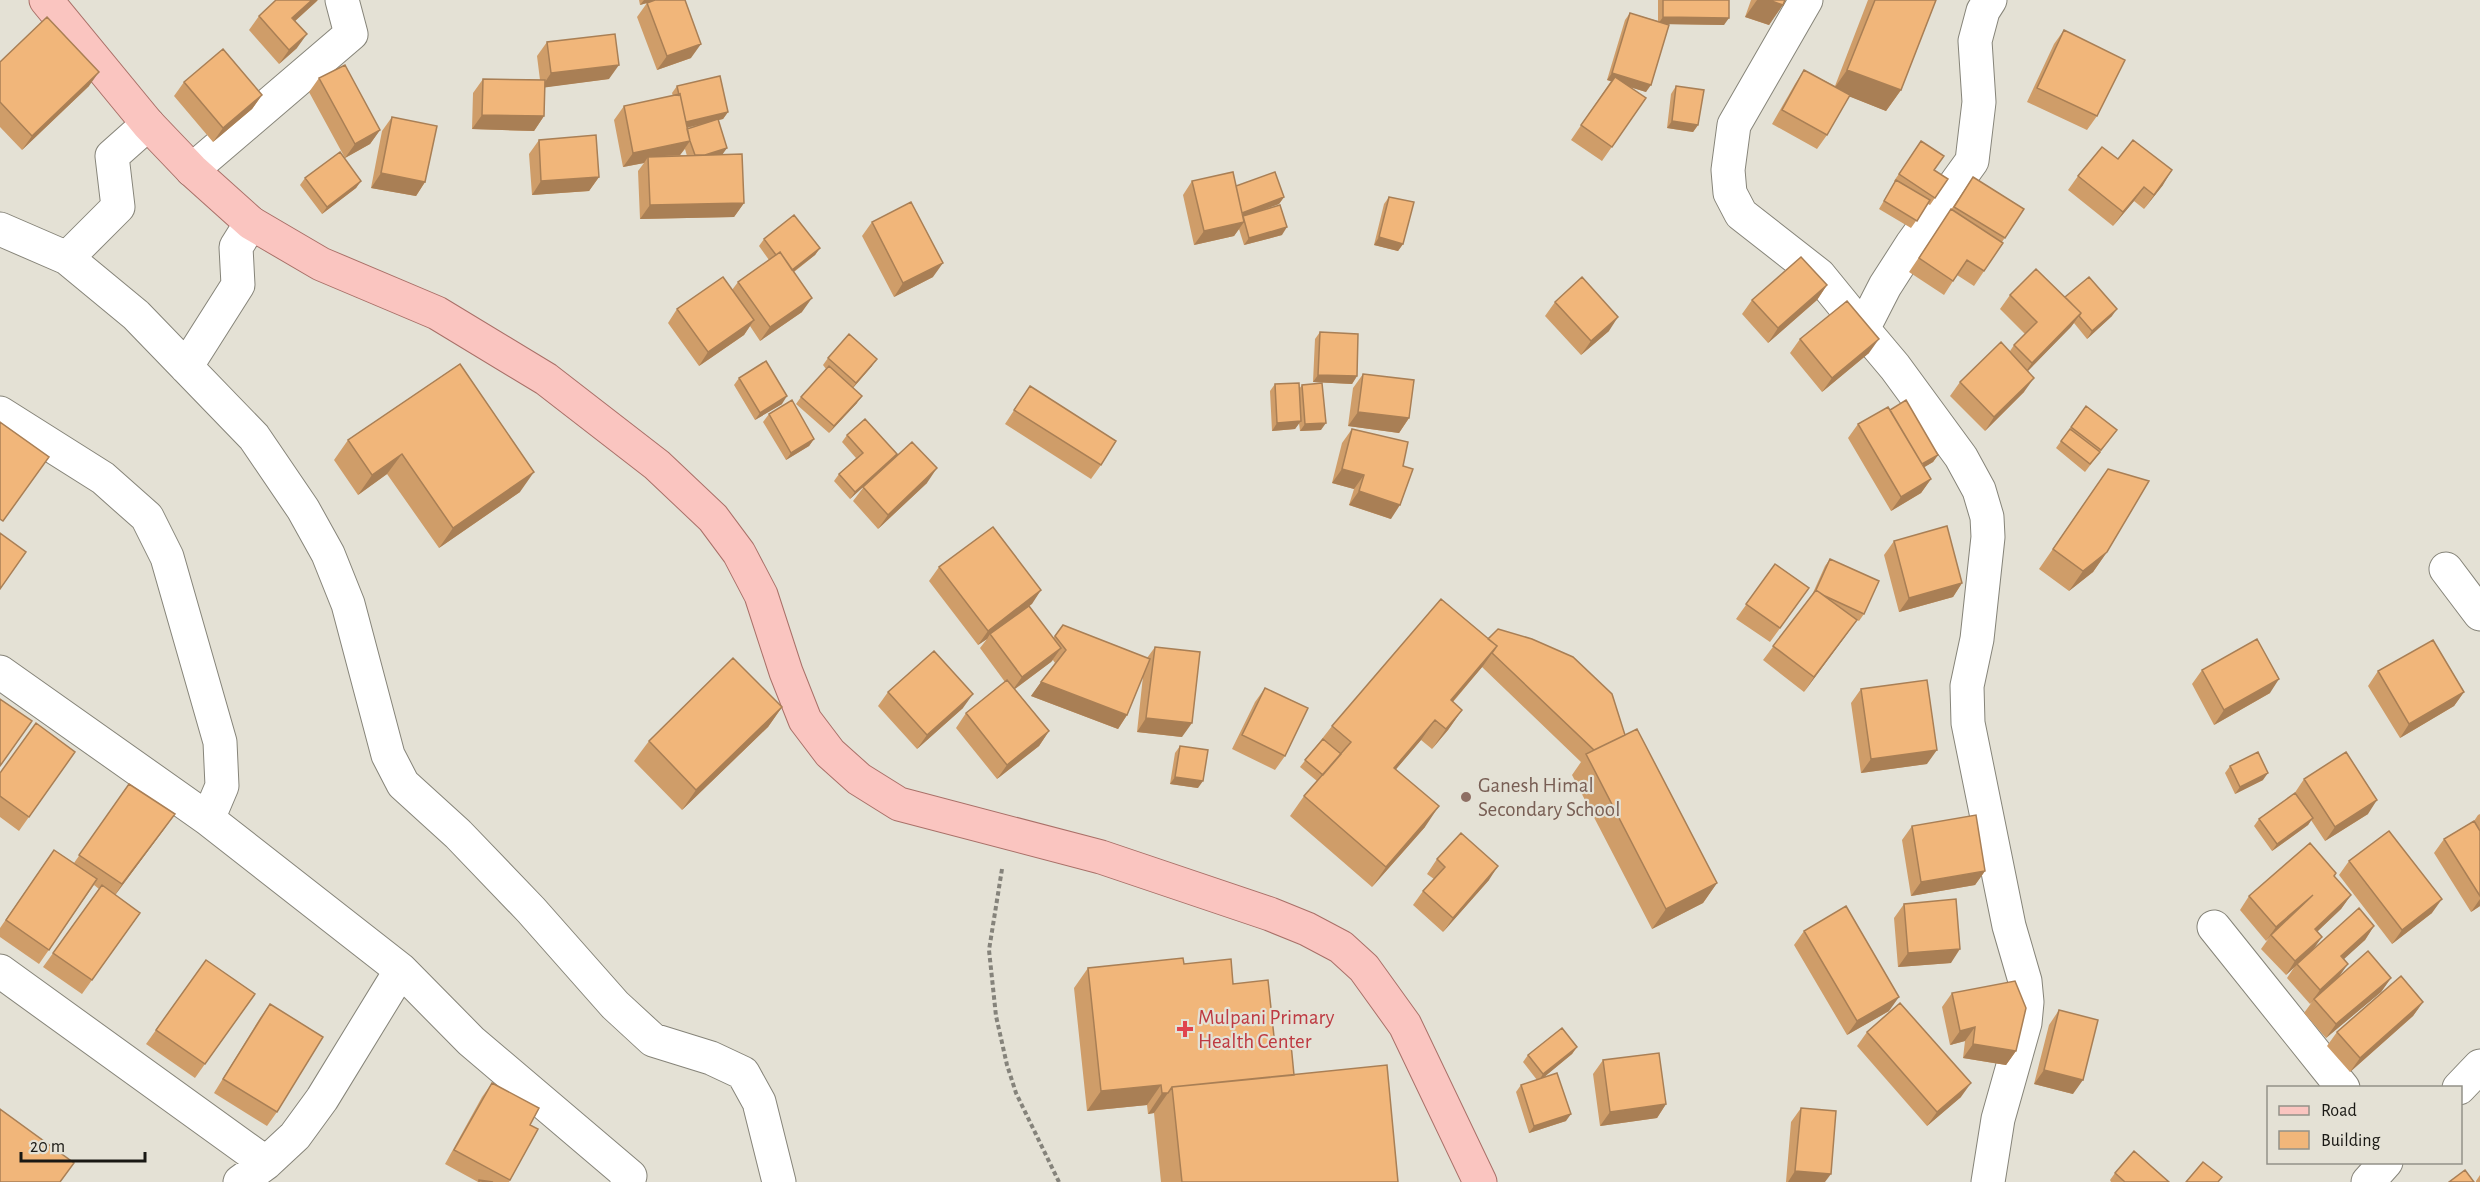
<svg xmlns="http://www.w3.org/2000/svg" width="2480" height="1182" viewBox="0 0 2480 1182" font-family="'Alegreya Sans',sans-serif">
	<rect width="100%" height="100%" fill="#e4e1d5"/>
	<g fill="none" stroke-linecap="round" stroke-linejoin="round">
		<defs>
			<path id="minor" d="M1806 0 1734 125 1728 170 1730 193 1741 214 1819 275 1863 329
				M192 170 351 34 342 0
				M0 229 67 258 136 315 254 437 303 509 328 554 348 604 388 755 403 784 458 834 531 910 615 1005 653 1040 711 1058 743 1073 759 1102 779 1182
				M67 258 118 207 112 156 148 124
				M186 367 238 285 236 247 251 223
				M0 413 103 478 147 517 167 557 220 742 222 786 208 819
				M2446 569 2480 614
				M0 672 208 819 401 970
				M2214 927 2343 1088
				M0 971 266 1163
				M2459 1088 2480 1066
				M240 1182 266 1163 295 1136 322 1099 401 970 471 1041 630 1176 627 1182
				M1988 1182 1998 1119 2025 1023 2027 1002 2025 981 2009 926 1968 723 1967 686 1977 639 1988 537 1987 517 1979 490 1961 457 1895 367 1863 329 1885 286 1912 244 1972 161 1979 102 1975 41 1983 11 1990 0
				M2368 1182 2386 1162"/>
			<path id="major" d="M46 0 148 124 192 170 251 223 321 264 437 313 546 379 657 465 713 518 739 553 761 595 786 672 805 720 830 753 859 779 899 804 1101 857 1270 914 1307 929 1341 947 1364 968 1405 1025 1480 1182"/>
		</defs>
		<use href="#minor" stroke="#868479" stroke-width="35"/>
		<use href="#major" stroke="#a97068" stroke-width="35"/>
		<path stroke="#85837b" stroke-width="4" stroke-dasharray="4.5 3" stroke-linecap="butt" d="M1002 869 989 950 996 1016 1007 1065 1016 1093 1059 1182"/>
		<use href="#minor" stroke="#fff" stroke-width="33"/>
		<use href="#major" stroke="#fac5c0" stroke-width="33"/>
	</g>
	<path fill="#cf9d69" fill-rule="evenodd" d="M639 0H685L691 58 657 70 637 17 647 3 650 2 640 5Z
		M1658 0H1729L1724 25 1668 24 1646 92 1630 87 1646 98 1602 161 1571 140 1611 81 1607 80 1625 20 1630 13 1658 21Z
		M1751 0H1785L1769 25 1745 17Z
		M1868 0H1936L1901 90 1886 111 1849 96 1827 135 1817 149 1772 124 1795 84 1804 70 1835 86Z
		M317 1 295 21 297 48 279 64 249 30 259 16Z
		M2064 30 2097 116 2087 130 2027 102 2054 44Z
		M547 42 609 79 545 87 544 116 534 131 472 129 473 93 483 79 540 80 537 56Z
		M0 62 89 86 22 150 0 127Z
		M319 78 380 130 370 144 345 158 309 92Z
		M184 82 262 95 252 109 213 142 174 96Z
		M677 86 728 112 723 119 718 120 727 148 722 154 744 203 734 217 640 219 638 171 644 163 623 167 614 120 624 106 673 96 672 93ZM702 124 687 129V128ZM685 149 687 156 680 155Z
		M1676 86 1698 125 1693 132 1667 128 1671 94Z
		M392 117 425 182 416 196 371 188 382 131Z
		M539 140 599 177 589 191 532 195 529 154Z
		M1921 141 1934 170 1948 179 1930 205 1928 204 1911 228 1879 209 1895 182 1894 181Z
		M2118 159 2163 185 2144 209 2134 201 2113 226 2068 190 2078 176Z
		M1973 177 2024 209 2002 242 2003 243 1974 286 1957 275 1944 295 1909 272Z
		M305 178 361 181 356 188 322 214 300 185Z
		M1192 181 1236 186 1284 197 1279 204 1262 210 1282 235 1244 245 1239 229 1234 236 1194 245 1183 195Z
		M1389 197 1403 244 1398 251 1374 245 1384 204Z
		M872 222 933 277 894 297 862 236Z
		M764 239 820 248 815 255 794 272 802 312 760 341 750 326 744 335 699 366 668 323 677 309 732 290 738 282 769 260 759 246Z
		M1827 285 1817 300 1768 343 1742 314 1752 300Z
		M2010 295 2065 297 2112 316 2087 339 2074 323 2028 371 2024 392 1985 431 1950 396 1960 382 2010 351 2014 345 2025 334 2000 309Z
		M1555 302 1609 331 1581 355 1545 316Z
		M1320 332 1357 376 1352 384 1313 382 1315 339Z
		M1800 339 1869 353 1822 392 1790 353Z
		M828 358 872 366 853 388 857 403 829 433 796 404 801 397 826 369 823 365Z
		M460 364 520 492 439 548 387 474 358 495 334 460 348 440Z
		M1363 374 1409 418 1399 433 1348 426 1353 388Z
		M739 378 782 404 755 420 734 385Z
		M1275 384 1299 389 1302 385 1321 430 1300 431 1299 423 1295 429 1272 431 1270 391Z
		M1030 386 1101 465 1091 479 1005 424Z
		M1890 410 1938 455 1933 462 1924 467 1931 479 1921 493 1891 511 1848 438 1858 424Z
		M769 414 814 439 809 446 786 460 763 422Z
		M2071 427 2117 430 2085 472 2056 448Z
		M1352 429 1391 519 1349 505 1354 489 1332 483 1342 443Z
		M847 435 893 459 927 483 878 529 853 501 866 484 850 499 834 481 839 474 856 458 842 442Z
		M2108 469 2107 552 2093 572 2069 591 2039 569Z
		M1894 541 1962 583 1953 597 1899 612 1884 555Z
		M1830 559 1864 614 1859 621 1857 620 1804 692 1763 660 1812 595 1825 566Z
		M1775 564 1809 588 1770 642 1736 619Z
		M939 567 1041 590 1029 606 1053 638 1063 625 1147 658 1155 647 1182 737 1137 732 1143 676 1127 715 1118 729 1031 696 1055 663 1053 660 1051 662 1015 689 1049 731 1039 746 997 779 956 728 966 713 1005 682 980 648 987 639 978 645 929 581Z
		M1488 639 1625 735 1717 883 1703 903 1652 929 1572 775 1581 762 1482 667 1453 702 1462 710 1448 730 1432 749 1421 740 1396 769 1425 827 1372 887 1290 816 1304 796 1317 781 1300 767 1332 726Z
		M2202 670 2270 693 2214 725 2192 684Z
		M2378 671 2464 692 2454 706 2400 738 2368 686Z
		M1265 688 1285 756 1275 770 1232 749 1255 702Z
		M1861 689 1927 764 1861 773 1851 703Z
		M888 692 963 708 917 749 878 706Z
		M782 707 768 727 682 810 634 761 649 741Z
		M1180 746 1198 788 1170 784 1175 753Z
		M75 752 19 831 0 817V773Z
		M2230 766 2263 780 2235 794 2225 773Z
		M2304 779 2368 814 2325 841 2311 820 2308 825 2272 851 2254 826 2259 819 2294 794Z
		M129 784 165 828 115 895 140 913 82 994 43 967 99 889 94 885 39 964 0 937V928L54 850 74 863Z
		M2480 814V906L2471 912 2434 853 2444 839 2474 821 2478 815Z
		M1912 826 1985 871 1975 885 1911 896 1902 840Z
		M1437 859 1489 880 1443 932 1413 905 1423 891 1434 879 1427 874Z
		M2349 861 2432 913 2392 944 2339 875Z
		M2334 876 2351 895 2341 909 2317 932 2322 937 2312 950 2374 926 2365 940 2343 959 2339 977 2391 978 2381 992 2326 1038 2304 1013 2312 1002 2310 1004 2287 978 2295 966 2286 975 2261 949 2269 938 2266 941 2240 910 2249 896Z
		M1904 904 1951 963 1898 967 1894 918Z
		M1804 931 1889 1011 1847 1035 1794 945Z
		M206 960 255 994 195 1078 146 1044Z
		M1184 964 1233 984 1294 1075 1398 1182H1161L1154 1113 1148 1114 1147 1105 1087 1111 1074 988 1088 968Z
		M1952 993 2016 1051 2006 1065 1963 1058 1965 1041 1950 1045 1942 1007Z
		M2423 1002 2413 1016 2350 1072 2327 1046 2337 1032Z
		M270 1004 277 1112 267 1126 214 1093 260 1018Z
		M2059 1010 2073 1094 2034 1084 2049 1025Z
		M1867 1032 1961 1097 1927 1126 1857 1046Z
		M1577 1047 1572 1054 1543 1078 1566 1121 1529 1133 1516 1092 1521 1085 1537 1080 1523 1062 1528 1055Z
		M1603 1060 1666 1104 1657 1118 1600 1126 1593 1074Z
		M492 1083 530 1125 538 1129 509 1182H478L445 1164 482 1097Z
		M1801 1108 1825 1182H1786L1791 1122Z
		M2115 1173 2169 1182H2111L2110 1180Z
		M2480 1175V1182H2476V1181Z"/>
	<path fill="#a97f55" d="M312 0H318L283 32 292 18Z
		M644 0H657L640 5Z
		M1757 0H1769L1783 5 1769 25 1745 17Z
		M1663 17 1729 18 1724 25 1658 24Z
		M307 34 297 48 279 64 289 50Z
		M701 44 691 58 657 70 667 56Z
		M619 65 609 79 541 88 551 73Z
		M1847 70 1901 90 1886 111 1833 90Z
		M99 72 89 86 22 150 32 136Z
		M1612 73 1651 85 1646 92 1607 80Z
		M262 95 252 109 213 142 223 128Z
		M728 112 723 119 681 129 686 122Z
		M482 115 544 116 534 131 472 129Z
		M1672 121 1698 125 1693 132 1667 128Z
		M380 130 370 144 345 158 355 144Z
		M690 141 680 155 648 157 644 163 623 167 633 153Z
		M727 148 722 155 696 158Z
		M2172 170 2163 185 2144 209 2154 195Z
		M381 173 425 182 416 196 371 188Z
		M599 177 589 191 532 195 541 181Z
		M361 181 356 188 322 214 327 207Z
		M2144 187 2134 201 2113 226 2123 212Z
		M1284 197 1279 204 1243 217 1241 213Z
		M744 203 734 217 640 219 650 205Z
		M1244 222 1234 236 1194 245 1204 231Z
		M1287 227 1282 235 1244 245 1249 238Z
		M1379 237 1403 244 1398 251 1374 245Z
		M820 248 815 255 784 279 789 272Z
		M943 263 933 277 894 297 903 283Z
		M1827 285 1817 300 1768 343 1778 328Z
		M812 298 802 312 760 341 770 327Z
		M2117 309 2112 316 2087 339 2092 331Z
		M2081 313 2071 327 2022 377 2032 363Z
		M1618 317 1609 331 1581 355 1591 341Z
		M754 320 744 335 699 366 708 352Z
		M1879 339 1869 353 1822 392 1832 378Z
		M877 359 872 366 851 390 856 383Z
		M1318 375 1357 376 1352 384 1313 382Z
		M2034 378 2024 392 1985 431 1994 417Z
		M787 396 782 404 755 420 760 413Z
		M862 396 857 403 829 433 834 426Z
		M1358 412 1409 418 1399 433 1348 426Z
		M1301 421 1295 429 1272 431 1277 423Z
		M1326 423 1321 430 1300 431 1305 424Z
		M814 439 809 446 786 460 791 453Z
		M402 454 387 474 358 495 372 475Z
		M897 454 892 461 850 499 855 492Z
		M1938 455 1933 462 1913 474 1918 466Z
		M937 468 927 483 878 529 888 515Z
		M1342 469 1364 475 1354 489 1332 483Z
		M534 472 520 492 439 548 453 528Z
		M1931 479 1921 493 1891 511 1901 497Z
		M1359 491 1400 505 1391 519 1349 505Z
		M2107 552 2093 572 2069 591 2083 571Z
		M1962 583 1953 597 1899 612 1909 598Z
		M1041 590 1032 604 991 635 990 634 987 639 978 645 988 631Z
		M1857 620 1847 634 1804 692 1814 677Z
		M1497 646 1483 666 1437 720 1451 700Z
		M1061 648 1051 662 1012 691 1022 677Z
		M2279 679 2270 693 2214 725 2224 710Z
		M1041 682 1127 715 1118 729 1031 696Z
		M2464 692 2454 706 2400 738 2409 724Z
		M973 694 963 708 917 749 927 735Z
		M782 707 768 727 682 810 696 790Z
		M1462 710 1448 730 1432 749 1446 729Z
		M1146 718 1192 723 1182 737 1137 732Z
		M1435 720 1421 740 1380 788 1394 768Z
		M1049 731 1039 746 997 779 1007 765Z
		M1937 750 1927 764 1861 773 1871 759Z
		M2268 773 2263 780 2235 794 2240 787Z
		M1175 777 1203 781 1198 788 1170 784Z
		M2377 800 2368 814 2325 841 2335 827Z
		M1439 806 1425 827 1372 887 1386 867Z
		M175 814 165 828 113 898 122 884Z
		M2313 818 2308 825 2272 851 2277 844Z
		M1498 866 1489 880 1443 932 1453 918Z
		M1985 871 1975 885 1911 896 1921 882Z
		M1717 883 1703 903 1652 929 1666 909Z
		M2313 895 2271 935 2266 941 2276 927Z
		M2351 895 2341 909 2305 943 2315 929Z
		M2442 899 2432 913 2392 944 2402 930Z
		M2480 899V906L2471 912Z
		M2374 926 2365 940 2331 971 2341 956Z
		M2322 937 2312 951 2286 975 2295 961Z
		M1960 949 1951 963 1898 967 1908 953Z
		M2348 964 2338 978 2314 999 2310 1004 2320 990Z
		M2391 978 2381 992 2326 1038 2336 1024Z
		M1899 997 1889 1011 1847 1035 1857 1021Z
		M2423 1002 2413 1016 2350 1072 2360 1058Z
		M1975 1027 1965 1041 1950 1045 1960 1031Z
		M1973 1044 2016 1051 2006 1065 1963 1058Z
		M1577 1047 1572 1054 1538 1082 1543 1074Z
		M2044 1070 2083 1080 2073 1094 2034 1084Z
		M1971 1083 1961 1097 1927 1126 1937 1112Z
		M1161 1085 1147 1105 1087 1111 1101 1091Z
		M1162 1093H1168L1154 1113 1148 1114Z
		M1666 1104 1657 1118 1600 1126 1610 1112Z
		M1571 1114 1566 1121 1529 1133 1534 1126Z
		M1795 1171 1831 1174 1825 1182H1788Z"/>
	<path fill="#f1b67a" stroke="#a97f55" stroke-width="1.5" d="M276 0H312L292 18 307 34 289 50 259 16Z
		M655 0H685L701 44 667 56 647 3Z
		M1663 0H1729V18L1663 17Z
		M1769 0H1785L1783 5Z
		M1875 0H1936L1901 90 1847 70Z
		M1630 13 1669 25 1651 85 1612 73Z
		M47 17 99 72 32 136 0 102V62Z
		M2064 30 2125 60 2097 116 2037 88Z
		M615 34 619 65 551 73 547 42Z
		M223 49 262 95 223 128 184 82Z
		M345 65 380 130 355 144 319 78Z
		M1804 70 1850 95 1827 135 1782 110Z
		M720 76 728 112 686 122 680 94 679 95 677 86Z
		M1615 77 1646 98 1612 147 1581 125Z
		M483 79 545 80 544 116 482 115Z
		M1676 86 1704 90 1698 125 1672 121Z
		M680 94 690 141 633 153 624 106Z
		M392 117 437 126 425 182 381 173Z
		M718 119 727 148 705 155H695L690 141 687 129Z
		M596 135 599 177 541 181 539 140Z
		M2133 140 2172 170 2154 195 2144 187 2123 212 2078 176 2102 147 2118 159Z
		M1921 141 1944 156 1934 170 1948 179 1935 198 1899 174Z
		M340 152 361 181 327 207 305 178Z
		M742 154 744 203 650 205 648 157Z
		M1233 172 1244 222 1204 231 1192 181Z
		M1275 172 1284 197 1242 213 1236 186Z
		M1973 177 2024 209 2005 238 1954 207Z
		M1896 180 1930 200 1917 221 1884 201Z
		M1389 197 1414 202 1403 244 1379 237Z
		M911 202 943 263 903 283 872 222Z
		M1280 205 1287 227 1249 238 1243 216Z
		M1951 209 2003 243 1984 271 1967 260 1953 281 1919 258Z
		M794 215 820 248 792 270 780 252 776 255 764 239Z
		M780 252 812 298 770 327 738 282Z
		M1801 257 1827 285 1778 328 1752 300Z
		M2036 269 2081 313 2032 363 2014 345 2037 322 2010 295Z
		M723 277 754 320 708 352 677 309Z
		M1582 277 1618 317 1591 341 1555 302Z
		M2089 277 2117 309 2092 331 2079 316 2081 313 2065 297Z
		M1847 301 1879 339 1832 378 1800 339Z
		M1320 332 1358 334 1357 376 1318 375Z
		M849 334 877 359 856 383 828 358Z
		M2001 342 2034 378 1994 417 1960 382Z
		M766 361 787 396 760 413 739 378Z
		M460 364 534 472 453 528 402 454 372 475 348 440Z
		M829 366 862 396 834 426 801 397Z
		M1363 374 1414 380 1409 418 1358 412Z
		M1299 383 1301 421 1277 423 1275 384Z
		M1322 383 1326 423 1305 424 1302 385Z
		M1030 386 1116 441 1101 465 1014 410Z
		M792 400 814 439 791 453 769 414Z
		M1906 400 1938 455 1922 464 1890 410Z
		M2086 406 2117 430 2101 450 2071 427Z
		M1888 407 1931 479 1901 497 1858 424Z
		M865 419 897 454 855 492 839 474 863 453 847 435Z
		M0 422 49 457 3 521 0 519Z
		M1352 429 1408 442 1403 466 1413 469 1400 505 1359 491 1364 475 1342 469Z
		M2070 429 2100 452 2090 464 2061 441Z
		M912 442 937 468 888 515 863 487Z
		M2108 469 2149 481 2107 552 2083 571 2053 549Z
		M1947 526 1962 583 1909 598 1894 541Z
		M993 527 1041 590 988 631 939 567Z
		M0 533 26 552 0 589Z
		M1830 559 1879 581 1864 614 1825 596 1816 590Z
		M1775 564 1809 588 1780 628 1746 604Z
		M1816 590 1857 620 1814 677 1773 646Z
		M1441 599 1497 646 1451 700 1462 710 1446 729 1435 720 1394 768 1439 806 1386 867 1304 796 1351 742 1332 726Z
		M1029 606 1061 648 1022 677 990 634Z
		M1063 625 1150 659 1127 715 1041 682 1066 650 1055 636Z
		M1498 629 1532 639 1573 657 1612 694 1625 735 1594 750 1492 653 1497 646 1488 639Z
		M2257 639 2279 679 2224 710 2202 670Z
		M2433 640 2464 692 2409 724 2378 671Z
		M1155 647 1200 652 1192 723 1146 718Z
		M934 651 973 694 927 735 888 692Z
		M733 658 782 707 696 790 649 741Z
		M1007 680 1049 731 1007 765 966 713Z
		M1927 680 1937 750 1871 759 1861 689Z
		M1265 688 1308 708 1285 756 1242 735Z
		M0 699 32 721 0 766Z
		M36 723 75 752 29 817 0 796V773Z
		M1637 729 1717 883 1666 909 1586 754Z
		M1323 739 1341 754 1323 775 1305 760Z
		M1180 746 1208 750 1203 781 1175 777Z
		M2258 752 2268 773 2240 787 2230 766Z
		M2346 752 2377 800 2335 827 2304 779Z
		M129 784 175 814 122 884 79 855Z
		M2295 793 2313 818 2277 844 2259 819Z
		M1976 815 1985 871 1921 882 1912 826Z
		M2474 821 2480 831V896L2444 839Z
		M2389 831 2442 899 2402 930 2349 861Z
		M1461 833 1498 866 1453 918 1423 891 1445 867 1437 859Z
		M2310 843 2336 873 2334 876 2351 895 2315 929 2322 937 2295 961 2271 935 2313 895 2276 927 2249 896Z
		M54 850 97 879 49 950 6 920Z
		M102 885 140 913 92 980 53 953Z
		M1956 899 1960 949 1908 953 1904 904Z
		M1846 906 1899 997 1857 1021 1804 931Z
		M2359 908 2374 926 2341 956 2348 964 2320 990 2297 964Z
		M2368 951 2391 978 2336 1024 2314 999Z
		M1183 958 1184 964 1231 959 1233 984 1268 980 1275 1046 1291 1044 1294 1075 1172 1087 1168 1093H1162L1161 1085 1101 1091 1088 968Z
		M206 960 255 994 205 1064 156 1030Z
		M2401 976 2423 1002 2360 1058 2337 1032Z
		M2015 981 2026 1008 2016 1051 1973 1044 1975 1027 1960 1031 1952 993Z
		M1900 1003 1971 1083 1937 1112 1867 1032Z
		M270 1004 323 1037 277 1112 223 1079Z
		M2059 1010 2098 1020 2083 1080 2044 1070Z
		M1562 1028 1577 1047 1543 1074 1528 1055Z
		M1659 1053 1666 1104 1610 1112 1603 1060Z
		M1387 1065 1398 1182H1182L1172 1087Z
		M1557 1073 1571 1114 1534 1126 1521 1085Z
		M492 1083 539 1108 530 1125 538 1129 510 1180 454 1150Z
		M1801 1108 1836 1111 1831 1174 1795 1171Z
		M0 1109 74 1163 60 1182H0Z
		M2134 1151 2169 1182H2125L2115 1173Z
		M2203 1162 2222 1177 2218 1182H2186Z
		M2465 1170 2474 1182H2449Z
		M479 1180 493 1182H479Z"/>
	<circle fill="#8d6e63" stroke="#e4e1d5" stroke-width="2" cx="1466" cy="797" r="6"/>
	<path fill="#e0444e" stroke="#e4e1d5" stroke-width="2" d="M1182 1020h6v6h6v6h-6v6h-6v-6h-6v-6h6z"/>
	<g text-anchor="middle" stroke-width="4.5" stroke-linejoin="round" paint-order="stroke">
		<g font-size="21" fill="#785e54" stroke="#e4e1d5" text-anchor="start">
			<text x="1478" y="792">Ganesh Himal<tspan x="1478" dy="24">Secondary School</tspan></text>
		</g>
		<g font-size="21" fill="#be3a42" stroke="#e4e1d5" text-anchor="start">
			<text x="1198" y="1024">Mulpani Primary<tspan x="1198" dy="24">Health Center</tspan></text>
		</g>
	</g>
	<rect x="2267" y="1086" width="195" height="78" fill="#e4e1d5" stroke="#939188" stroke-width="1.5"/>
	<rect x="2279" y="1106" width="30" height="9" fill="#fac5c0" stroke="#939188" stroke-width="1.5"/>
	<text x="2321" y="1116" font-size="18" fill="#191814">Road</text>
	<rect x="2279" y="1131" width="30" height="18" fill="#f1b67a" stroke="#939188" stroke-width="1.5"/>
	<text x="2321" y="1146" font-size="18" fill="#191814">Building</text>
	<path d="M21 1152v9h124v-9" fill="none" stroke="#191814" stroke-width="3"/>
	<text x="30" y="1152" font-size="18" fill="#191814" stroke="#e4e1d5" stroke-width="4.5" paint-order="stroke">20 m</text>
</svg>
